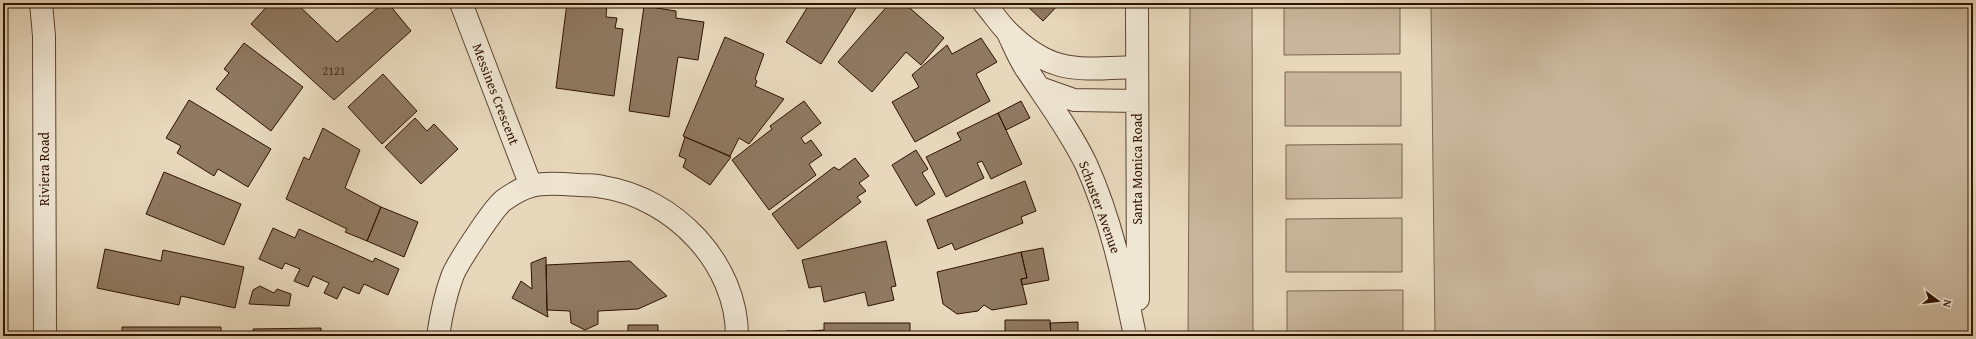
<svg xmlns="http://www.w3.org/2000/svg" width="1976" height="339" viewBox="0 0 1976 339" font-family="'Gentium Book Plus',serif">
	<rect width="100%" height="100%" fill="#e7d8bc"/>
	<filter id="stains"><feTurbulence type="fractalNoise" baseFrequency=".005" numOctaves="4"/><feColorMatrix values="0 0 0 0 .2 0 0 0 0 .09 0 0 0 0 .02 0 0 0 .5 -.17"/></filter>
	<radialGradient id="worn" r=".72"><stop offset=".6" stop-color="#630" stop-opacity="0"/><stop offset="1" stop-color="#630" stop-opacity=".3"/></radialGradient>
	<path fill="#c8b69c" stroke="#7c644e" d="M1190 3H1252L1253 336H1188Z
		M1284 3H1400V54L1284 55Z
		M1431 3H1973V336H1435Z
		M1285 72H1401V126H1285Z
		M1402 144V198L1286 199V145Z
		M1402 218V272H1286V219Z
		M1403 290V336H1287V291Z"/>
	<path fill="#8f7962" stroke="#2f1200" d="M270 3H296L337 42 383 3H388L411 31 334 100 251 24Z
		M567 3H607L606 17 617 18 615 28 623 29 614 96 556 88Z
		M810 3H859L821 64 786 42Z
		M890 3H904L944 38 921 65 906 52 872 92 838 62Z
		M1024 3H1060L1043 21Z
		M644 6 676 11V18L704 22 698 60 678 57 669 117 629 111Z
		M725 37 764 54 755 79 757 81 755 86 784 99 749 144 739 138 730 156 683 136Z
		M981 38 997 62 976 74 990 101 915 142 892 102 919 87 912 75 947 45 952 54Z
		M244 43 303 87 271 131 216 89 229 73 224 69Z
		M383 74 417 111 382 144 348 107Z
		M189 100 271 149 248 187 218 169 214 176 177 153 181 146 166 138Z
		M804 101 821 123 801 138 805 144 811 140 822 155 809 164 816 175 769 210 732 160 772 129 770 126Z
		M1021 101 1030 118 1006 130 998 113Z
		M998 113 1022 164 991 179 982 161 977 163 984 178 946 197 926 157 961 140 957 133Z
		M415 118 427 131 434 124 458 149 421 184 385 147Z
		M323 128 360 150 345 188 381 207 367 241 345 232 347 229 286 199 304 157 309 160Z
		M685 137 731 157 710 185 683 167 686 159 679 156Z
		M916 150 928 169 922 173 935 194 916 206 892 165Z
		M855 158 869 176 859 183 866 191 857 197 861 202 798 249 772 214 834 167 839 170Z
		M164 172 241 204 224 245 146 214Z
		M1025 181 1036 211 1021 217 1023 223 955 250 952 243 938 249 927 220Z
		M381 207 418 222 404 257 367 241Z
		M273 228 295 238 299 229 373 262 375 258 399 269 388 295 364 284 359 294 343 287 337 299 324 293 329 283 313 276 308 287 294 281 300 269 285 263 282 269 259 259Z
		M886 241 896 286 891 287 894 300 868 306 865 292 824 302 821 286 809 288 802 260Z
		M1043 248 1049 280 1022 285 1021 279 1027 278 1021 252Z
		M105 249 161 261 163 250 244 267 235 308 181 296 179 305 97 288Z
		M1021 252 1027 278 1021 279 1027 304 992 310 984 305 978 311 957 314 943 304 937 272Z
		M546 257 547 310 548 317 512 298 521 281 532 289 531 263Z
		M630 261 667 296 638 309 598 311V324L585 330 571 323 570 311 547 310 546 265Z
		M260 286 274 293 277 289 291 294 289 306 249 304 253 290Z
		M1005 320H1050L1051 336H1005Z
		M1078 322V336H1051L1050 323Z
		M824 323H910V336H810V331L824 330Z
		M628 325H658V336H608L628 335Z
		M122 327H221V336H122Z
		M321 328V336H253V329Z
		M786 331H810V336H786Z
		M539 332V336H515V333Z"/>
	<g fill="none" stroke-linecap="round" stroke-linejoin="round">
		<defs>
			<path id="minor" d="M41 3 44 36 45 336
				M461 3 531 186
				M984 3C992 12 999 23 1007 31 1052 76 1079 69 1137 67
				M1137 3 1138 299
				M1007 31C1013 43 1018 56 1025 67 1046 99 1069 129 1086 164 1111 219 1123 277 1135 336
				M1040 88 1074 100 1137 101
				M438 336C441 316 445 296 452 277 456 265 494 207 504 200 511 195 523 188 531 186 543 182 566 184 579 185 587 185 595 185 603 187 674 198 737 263 737 336"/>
		</defs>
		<use href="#minor" stroke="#5d442f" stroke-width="24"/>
		<use href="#minor" stroke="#efe6d3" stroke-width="22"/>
	</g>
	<g text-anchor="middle" stroke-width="3" stroke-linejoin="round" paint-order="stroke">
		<g font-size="12" fill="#472c18">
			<text x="334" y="75">2121</text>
		</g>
		<g font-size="14" fill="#2f1200" stroke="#efe6d3">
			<text transform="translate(496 94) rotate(69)" y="5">Messines Crescent</text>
			<text transform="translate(44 169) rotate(-90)" y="5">Riviera Road</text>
			<text transform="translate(1137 169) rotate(-90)" y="5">Santa Monica Road</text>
			<text transform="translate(1100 207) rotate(70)" y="5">Schuster Avenue</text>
		</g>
	</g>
	<rect width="1976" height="339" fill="none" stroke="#e7d8bc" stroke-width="16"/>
	<rect x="4" y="4" width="1968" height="331" fill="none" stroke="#2f1200" stroke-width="2"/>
	<rect x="8" y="8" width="1960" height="323" fill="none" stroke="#2f1200"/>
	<g transform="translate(1938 301) rotate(105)" stroke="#efe6d3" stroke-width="3" paint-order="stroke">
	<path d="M0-3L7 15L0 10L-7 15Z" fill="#2f1200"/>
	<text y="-6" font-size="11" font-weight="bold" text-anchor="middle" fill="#2f1200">N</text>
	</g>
	<rect width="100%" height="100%" filter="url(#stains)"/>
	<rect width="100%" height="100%" fill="url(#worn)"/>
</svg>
